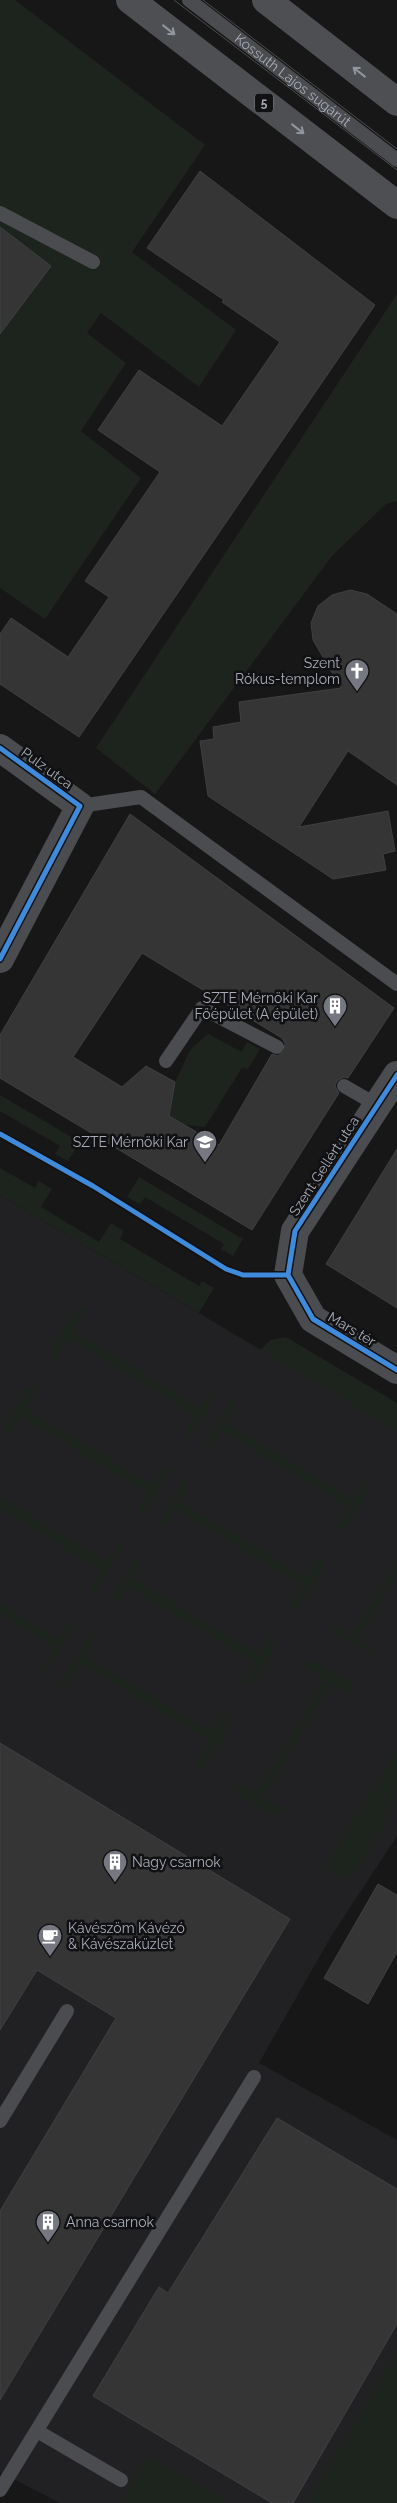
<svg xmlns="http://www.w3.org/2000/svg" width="397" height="2503" viewBox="0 0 397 2503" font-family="Raleway,sans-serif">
	<rect width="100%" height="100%" fill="#171717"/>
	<path fill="#212123" d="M0 1195 261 1350 269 1343 397 1420V1836L332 1935 259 2063 397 2140V2503H60L0 2472Z"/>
	<path fill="#1d241e" d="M0 0H15L205 145 132 252 236 330 199 387 101 313 87 333 126 363 81 431 141 478 45 619 0 588Z
		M397 294V501L386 504 332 556 155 794 96 748Z
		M208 1034 242 1052 247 1042 260 1049 248 1069 242 1068 205 1127 186 1125 169 1116 175 1082 190 1050Z
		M0 1095 80 1142 68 1161 55 1154 60 1146 0 1111Z
		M0 1168 35 1188 39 1181 52 1189 41 1207 99 1242 111 1223 124 1231 120 1239 199 1286 202 1281 214 1288 199 1313 0 1195Z
		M139 1177 243 1239 233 1256 221 1249 224 1244 145 1197 140 1204 127 1197Z
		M83 1308 86 1310 74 1330 199 1407 211 1391 218 1390 189 1439 187 1428 194 1415 69 1339 56 1359 54 1357 52 1346 73 1312 76 1309Z
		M286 1337 397 1403V1432L261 1350 270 1340Z
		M35 1386 39 1388 26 1409 152 1484 161 1470 172 1467 142 1517 138 1510 146 1493 21 1417 9 1437 3 1428 5 1424 25 1390Z
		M232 1399 234 1409 227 1423 352 1498 365 1479 367 1480 369 1491 346 1529 335 1528 348 1507 221 1431 210 1447H202Z
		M186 1477 188 1487 180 1501 305 1576 318 1555 323 1562V1571L300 1607 293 1608 288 1606 300 1585 175 1509 164 1525H157Z
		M0 1496 106 1561 117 1546 124 1545 94 1594 91 1587 100 1570 0 1508Z
		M139 1554 141 1565 133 1578 258 1654 271 1633 274 1636C279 1646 260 1682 249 1685L242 1683 254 1663 128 1587 117 1602 109 1603Z
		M397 1558V1576L359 1640 379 1652 372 1655 334 1633 330 1623 351 1635Z
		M0 1603 58 1638 66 1625 77 1621 43 1679 41 1668 54 1647 0 1614Z
		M92 1631 94 1642 86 1656 211 1731 224 1710 229 1715V1728L205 1767 199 1770 193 1768 209 1741 81 1664 66 1686 57 1687Z
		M308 1662H316L351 1682 354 1693 353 1696 332 1684 264 1798 284 1810 275 1816 237 1794 233 1783 234 1780 256 1792 324 1679 303 1666Z
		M397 1748C397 1762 397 1780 396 1794 391 1810 364 1875 347 1878 338 1880 330 1873 323 1868Z
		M397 2350V2503H306Z
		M148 2455 229 2503H119Z"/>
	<path fill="#353536" stroke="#3f4043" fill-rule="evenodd" d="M200 171 375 305 79 737 0 684V634L11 618 68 657 109 597 85 581 160 472 98 430 139 370 222 426 280 342 222 302 224 300 147 248Z
		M0 227 51 266 0 334Z
		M350 590 367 594 397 614V785L348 751 299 827 388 811 395 851 383 854 386 870 333 879 208 796 200 741 214 739 213 727 241 722 239 702 341 688 313 640 311 623 318 606 332 595Z
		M130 814 394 1008 348 1078 344 1077 337 1081 335 1086 339 1093 252 1230 0 1078V1035ZM142 953 282 1038 285 1043 284 1051 278 1056 272 1054 219 1145 169 1116 175 1082 146 1066 122 1087 73 1057Z
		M397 1149V1308L326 1264Z
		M0 1743 290 1919 0 2400V2211L116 2018 37 1970 0 2030Z
		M378 1884 397 1895V1952L368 2004 324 1978Z
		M277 2118 397 2189V2324L293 2503H272L93 2396 159 2287 168 2293Z"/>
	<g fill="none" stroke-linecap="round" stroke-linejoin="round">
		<g stroke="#4b4c50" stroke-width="14">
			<path id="s1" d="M189 0 397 160"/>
			<path d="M0 213 93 262"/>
			<path d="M80 806 141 797 397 984"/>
			<path d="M166 1061 202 1008 277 1047"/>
			<path d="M344 1086 377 1105"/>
			<path d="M0 2121 67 2011"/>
			<path d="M37 2431 121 2480"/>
			<path d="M0 2490 254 2077"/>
		</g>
		<path stroke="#4b4c50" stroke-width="28" d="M0 748 80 806 0 959
			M397 1075 295 1231 288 1275 313 1319 397 1370"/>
		<path stroke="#4d4f52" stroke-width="28" d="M130 0 397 205
			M266 0 397 102"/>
		<path stroke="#4b4c4f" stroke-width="1" d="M174 0 397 170
			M203 0 397 149"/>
		<defs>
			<path id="cycleway" d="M0 748 80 806 0 959
				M0 1134 93 1186 226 1269 243 1275H288
				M288 1275 295 1231 397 1075
				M288 1275 313 1319 397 1370"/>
		</defs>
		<use href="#cycleway" stroke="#111113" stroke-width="8"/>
		<use href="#cycleway" stroke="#408adc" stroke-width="5"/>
	</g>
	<defs><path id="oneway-shaft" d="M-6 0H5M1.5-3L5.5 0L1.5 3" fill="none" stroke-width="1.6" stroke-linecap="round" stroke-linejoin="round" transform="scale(1.25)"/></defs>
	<g stroke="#91969e">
		<use href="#oneway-shaft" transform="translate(169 30) rotate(38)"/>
		<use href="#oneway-shaft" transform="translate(359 72) rotate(-142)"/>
		<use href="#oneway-shaft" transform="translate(298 129) rotate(38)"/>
	</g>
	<defs>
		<symbol id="church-pin" viewBox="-11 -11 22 30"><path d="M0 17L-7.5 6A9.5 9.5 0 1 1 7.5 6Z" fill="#757880" stroke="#111113"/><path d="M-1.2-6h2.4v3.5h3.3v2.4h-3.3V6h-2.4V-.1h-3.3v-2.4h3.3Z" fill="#fff"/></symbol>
		<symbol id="building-pin" viewBox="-11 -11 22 30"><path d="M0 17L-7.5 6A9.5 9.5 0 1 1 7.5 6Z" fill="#757880" stroke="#111113"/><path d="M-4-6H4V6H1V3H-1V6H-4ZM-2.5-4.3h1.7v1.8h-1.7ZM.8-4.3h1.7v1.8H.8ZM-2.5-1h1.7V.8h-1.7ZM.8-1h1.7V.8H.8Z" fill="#fff"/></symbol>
		<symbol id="university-pin" viewBox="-11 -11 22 30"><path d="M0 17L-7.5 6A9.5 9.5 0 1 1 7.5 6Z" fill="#757880" stroke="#111113"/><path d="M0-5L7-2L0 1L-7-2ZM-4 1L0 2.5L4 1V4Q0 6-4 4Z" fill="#fff"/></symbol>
		<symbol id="cafe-pin" viewBox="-11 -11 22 30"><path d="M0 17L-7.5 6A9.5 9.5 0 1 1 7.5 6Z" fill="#757880" stroke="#111113"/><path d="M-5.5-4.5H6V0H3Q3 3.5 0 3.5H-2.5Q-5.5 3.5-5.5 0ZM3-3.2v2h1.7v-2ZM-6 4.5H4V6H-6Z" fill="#fff"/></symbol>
	</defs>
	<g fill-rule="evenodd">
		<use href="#church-pin" x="343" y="657" width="28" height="38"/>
		<use href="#building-pin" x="321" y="992" width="28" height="38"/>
		<use href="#university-pin" x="191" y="1128" width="28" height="38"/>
		<use href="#building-pin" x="101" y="1848" width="28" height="38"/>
		<use href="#cafe-pin" x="36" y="1922" width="28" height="38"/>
		<use href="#building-pin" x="34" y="2208" width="28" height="38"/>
	</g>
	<g text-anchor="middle" stroke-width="5" stroke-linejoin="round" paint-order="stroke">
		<rect fill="#111113" stroke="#7b7e86" stroke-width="1" x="255" y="93.5" width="18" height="19" rx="4"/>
		<g font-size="12" font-weight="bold" fill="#a8adb8">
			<text x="264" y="107">5</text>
		</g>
		<g font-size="14" fill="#a8adb8" stroke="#111113">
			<text dy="5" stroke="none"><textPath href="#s1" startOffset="131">Kossuth Lajos sugárút</textPath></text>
			<text transform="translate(47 768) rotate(36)" y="5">Pulz utca</text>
			<text transform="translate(324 1166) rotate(-57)" y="5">Szent Gellért utca</text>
			<text transform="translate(352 1329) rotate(31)" y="5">Mars tér</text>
		</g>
		<g font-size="14" fill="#a8adb8" stroke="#111113" text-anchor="end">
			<text x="340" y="668">Szent<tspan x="340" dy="16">Rókus-templom</tspan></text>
			<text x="318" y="1003">SZTE Mérnöki Kar<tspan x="318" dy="16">Főépület (A épület)</tspan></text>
			<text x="188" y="1147">SZTE Mérnöki Kar</text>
			<text x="132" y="1867" text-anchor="start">Nagy csarnok</text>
			<text x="68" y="1933" text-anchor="start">Kávészöm Kávézó<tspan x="68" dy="16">&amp; Kávészaküzlet</tspan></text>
			<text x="66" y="2227" text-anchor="start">Anna csarnok</text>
		</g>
	</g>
</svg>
